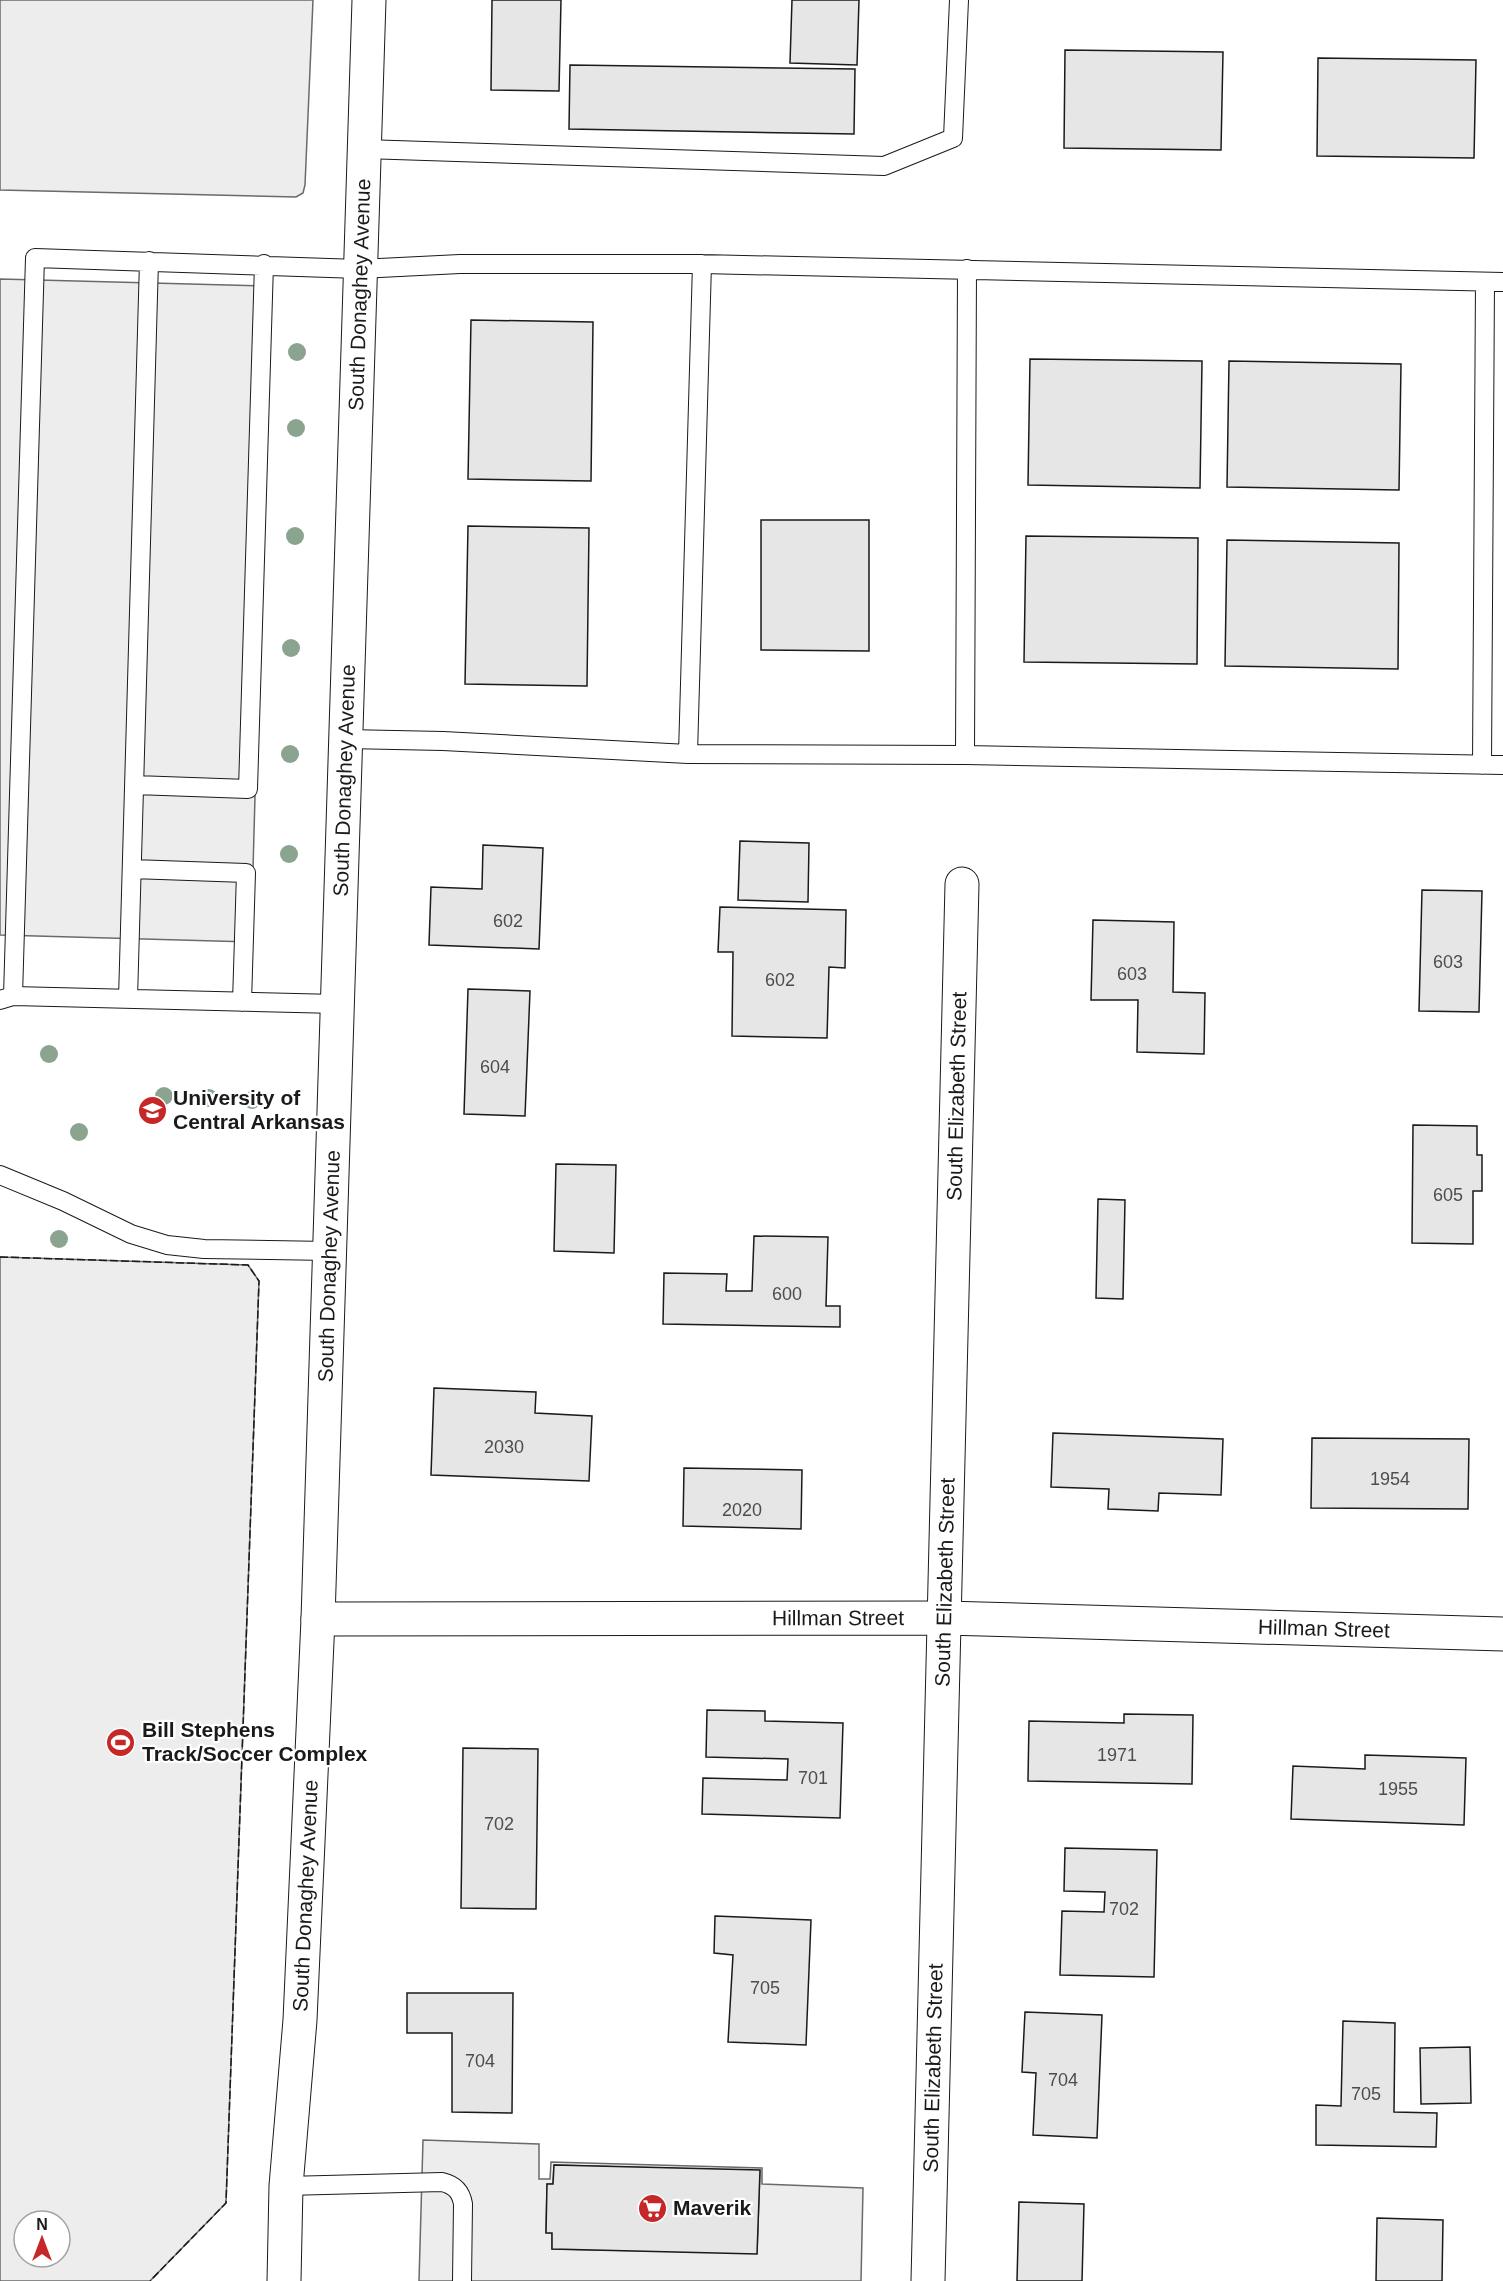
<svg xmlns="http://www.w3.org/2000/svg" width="1503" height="2281" viewBox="0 0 1503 2281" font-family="Helvetica,sans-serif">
	<rect width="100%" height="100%" fill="#fff"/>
	<path fill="#ededed" stroke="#6a6a6a" stroke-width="1.5" fill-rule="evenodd" d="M0 0H313L305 185 303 193 296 197 0 190Z
		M0 279 269 286 251 942 0 935Z
		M0 1257 248 1265 259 1281 226 2203 150 2281H0ZM24 2221H60V2257H24Z
		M423 2140 539 2144V2179H550L551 2162 762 2168V2184L863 2188 861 2281H419ZM554 2165 760 2171 757 2253 552 2249V2233L546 2232 547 2184H553Z"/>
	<path fill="#e6e6e6" stroke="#1a1a1a" stroke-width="1.5" d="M492 0H561L559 91 491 90Z
		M792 0H859L857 65 790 63Z
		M1065 50 1223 52 1221 150 1064 148Z
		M1318 58 1476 60 1474 158 1317 156Z
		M570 65 855 69 854 134 569 129Z
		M471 320 593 322 591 481 468 479Z
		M1030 359 1202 361 1200 488 1028 485Z
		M1229 361 1401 364 1399 490 1227 487Z
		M761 520H869V651L761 650Z
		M468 526 589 528 587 686 465 684Z
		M1026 536 1198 538 1197 664 1024 662Z
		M1227 540 1399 543 1398 669 1225 666Z
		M740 841 809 843 808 902 738 900Z
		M483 845 543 848 539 949 429 945 431 887 482 889Z
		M1422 890 1482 891 1479 1012 1419 1011Z
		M720 907 846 910 845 968 829 967 827 1038 732 1036 733 952H718Z
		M1093 920 1174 922 1173 992 1205 993 1204 1054 1137 1052 1138 1000H1091Z
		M468 989 530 991 525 1116 464 1114Z
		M1413 1125 1477 1126V1155H1482V1191H1473V1244L1412 1243Z
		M556 1164 616 1165 614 1253 554 1251Z
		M1098 1199 1125 1200 1123 1299 1096 1298Z
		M754 1236 828 1237 826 1306H840V1327L663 1324 664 1273 727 1274 726 1291H752Z
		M434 1388 536 1392 535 1413 592 1416 589 1481 431 1475Z
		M1053 1433 1223 1439 1221 1495 1159 1493 1158 1511 1108 1509 1109 1489 1051 1487Z
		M1312 1438 1469 1439 1468 1509 1311 1508Z
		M684 1468 802 1470 801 1529 683 1526Z
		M707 1710 765 1711V1721L843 1723 840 1818 702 1814 703 1778 787 1780 788 1759 706 1757Z
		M1124 1714 1193 1715 1192 1784 1028 1781 1029 1721 1124 1723Z
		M463 1748 538 1749 536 1909 461 1908Z
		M1365 1755 1466 1758 1464 1825 1291 1819 1293 1766 1365 1769Z
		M1065 1848 1157 1850 1154 1977 1060 1975 1062 1911 1104 1912 1105 1892 1064 1891Z
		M715 1916 811 1920 806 2045 728 2042 733 1955 714 1953Z
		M407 1993H513L512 2113 452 2112V2033H407Z
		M1025 2012 1102 2015 1097 2138 1033 2135 1036 2073 1022 2072Z
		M1343 2021 1395 2023 1394 2112 1437 2113 1436 2147 1316 2145V2105L1341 2106Z
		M1470 2047 1471 2103 1421 2104 1420 2048Z
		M554 2165 760 2170 757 2254 552 2249V2233H546L547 2184H553Z
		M1019 2202 1084 2204 1082 2281H1017Z
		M1377 2218 1443 2220 1442 2281H1376Z"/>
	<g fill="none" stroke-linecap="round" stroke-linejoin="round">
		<defs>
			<path id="lane" d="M364 149 884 166 953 138 959 0
				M346 739 443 741 688 754 965 755 1503 765
				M688 754 702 264
				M965 755 967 269
				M1482 765 1485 282
				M135 785 248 789 264 264
				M132 869 246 873 242 1002
				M13 996 35 258 359 269 460 264H702L1503 282
				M128 999 149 261
				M0 1000 13 996 337 1004
				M0 1175 63 1201 131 1234 167 1245 204 1249 329 1251
				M286 2186 442 2182C455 2185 461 2192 463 2204L462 2281"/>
			<g id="street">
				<path id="s1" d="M318 1619 945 1618 1503 1634"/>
				<path id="s2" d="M928 2281 962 884"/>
			</g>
			<g id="secondary">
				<path id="s3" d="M284 2281 286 2186 300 2020 318 1619 369 0"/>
			</g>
		</defs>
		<use href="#lane" stroke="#1a1a1a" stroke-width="20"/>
		<use href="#street" stroke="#1a1a1a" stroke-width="35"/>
		<use href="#secondary" stroke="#1a1a1a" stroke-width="35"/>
		<use href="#lane" stroke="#fff" stroke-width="18"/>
		<use href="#street" stroke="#fff" stroke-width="33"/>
		<use href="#secondary" stroke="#fff" stroke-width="33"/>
		<path stroke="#1a1a1a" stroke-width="1.5" stroke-dasharray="8 3" stroke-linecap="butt" d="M0 1257 248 1265 259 1281 226 2203 150 2281"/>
	</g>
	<g fill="#8aa48f">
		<circle cx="297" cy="352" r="9"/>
		<circle cx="296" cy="428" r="9"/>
		<circle cx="295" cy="536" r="9"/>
		<circle cx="291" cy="648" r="9"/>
		<circle cx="290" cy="754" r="9"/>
		<circle cx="289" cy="854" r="9"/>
		<circle cx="49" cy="1054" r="9"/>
		<circle cx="164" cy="1096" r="9"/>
		<circle cx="209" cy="1098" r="9"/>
		<circle cx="252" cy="1100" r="9"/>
		<circle cx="79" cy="1132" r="9"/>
		<circle cx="59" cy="1239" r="9"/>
	</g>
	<defs>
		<symbol id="university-disc" viewBox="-11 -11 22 22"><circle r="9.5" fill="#c62828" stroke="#fff"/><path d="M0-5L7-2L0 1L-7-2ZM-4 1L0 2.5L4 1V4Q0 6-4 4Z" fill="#fff"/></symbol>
		<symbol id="stadium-disc" viewBox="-11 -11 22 22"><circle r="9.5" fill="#c62828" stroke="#fff"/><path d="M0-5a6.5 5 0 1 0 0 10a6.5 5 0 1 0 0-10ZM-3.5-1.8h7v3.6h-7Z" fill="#fff"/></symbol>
		<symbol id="supermarket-disc" viewBox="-11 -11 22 22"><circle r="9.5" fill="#c62828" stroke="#fff"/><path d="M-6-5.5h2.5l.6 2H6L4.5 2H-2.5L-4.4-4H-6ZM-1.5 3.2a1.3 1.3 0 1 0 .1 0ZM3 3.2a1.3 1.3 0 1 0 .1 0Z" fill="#fff"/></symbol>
	</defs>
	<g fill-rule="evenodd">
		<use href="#university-disc" x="136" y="1094" width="33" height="33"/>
		<use href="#stadium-disc" x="104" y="1726" width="33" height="33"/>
		<use href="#supermarket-disc" x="636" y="2192" width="33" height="33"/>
	</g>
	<g text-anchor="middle" stroke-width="4.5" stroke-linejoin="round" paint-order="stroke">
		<g font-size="18" fill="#4d4d4d">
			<text x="508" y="927">602</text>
			<text x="1448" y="968">603</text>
			<text x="1132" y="980">603</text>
			<text x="780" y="986">602</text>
			<text x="495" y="1073">604</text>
			<text x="1448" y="1201">605</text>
			<text x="787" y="1300">600</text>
			<text x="504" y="1453">2030</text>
			<text x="1390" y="1485">1954</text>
			<text x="742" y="1516">2020</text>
			<text x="1117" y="1761">1971</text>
			<text x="813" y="1784">701</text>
			<text x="1398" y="1795">1955</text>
			<text x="499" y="1830">702</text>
			<text x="1124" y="1915">702</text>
			<text x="765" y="1994">705</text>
			<text x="480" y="2067">704</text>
			<text x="1063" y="2086">704</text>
			<text x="1366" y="2100">705</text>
		</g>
		<g font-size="21" fill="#1a1a1a" stroke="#fff">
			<text dy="7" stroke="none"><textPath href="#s3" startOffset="1988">South Donaghey Avenue</textPath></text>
			<text dy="7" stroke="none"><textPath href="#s3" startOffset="1502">South Donaghey Avenue</textPath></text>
			<text dy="7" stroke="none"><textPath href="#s2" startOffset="1185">South Elizabeth Street</textPath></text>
			<text dy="7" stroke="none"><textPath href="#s3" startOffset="1016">South Donaghey Avenue</textPath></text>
			<text dy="7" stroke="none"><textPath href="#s2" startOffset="699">South Elizabeth Street</textPath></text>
			<text dy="7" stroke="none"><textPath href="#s1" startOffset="520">Hillman Street</textPath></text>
			<text dy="7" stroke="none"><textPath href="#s1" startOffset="1006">Hillman Street</textPath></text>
			<text dy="7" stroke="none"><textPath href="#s3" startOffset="386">South Donaghey Avenue</textPath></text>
			<text dy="7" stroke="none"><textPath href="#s2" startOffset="213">South Elizabeth Street</textPath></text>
		</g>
		<g font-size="21" font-weight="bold" fill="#1a1a1a" stroke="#fff" text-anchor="start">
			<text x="173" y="1105">University of<tspan x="173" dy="24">Central Arkansas</tspan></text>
			<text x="142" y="1737">Bill Stephens<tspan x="142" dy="24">Track/Soccer Complex</tspan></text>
			<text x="673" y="2215">Maverik</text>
		</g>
	</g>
	<g transform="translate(42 2239)"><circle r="28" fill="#ffffff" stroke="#a3a3a3" stroke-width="1.5"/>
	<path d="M0-4.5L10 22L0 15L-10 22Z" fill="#c62828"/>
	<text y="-9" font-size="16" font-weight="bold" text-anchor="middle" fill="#1a1a1a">N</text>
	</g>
</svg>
